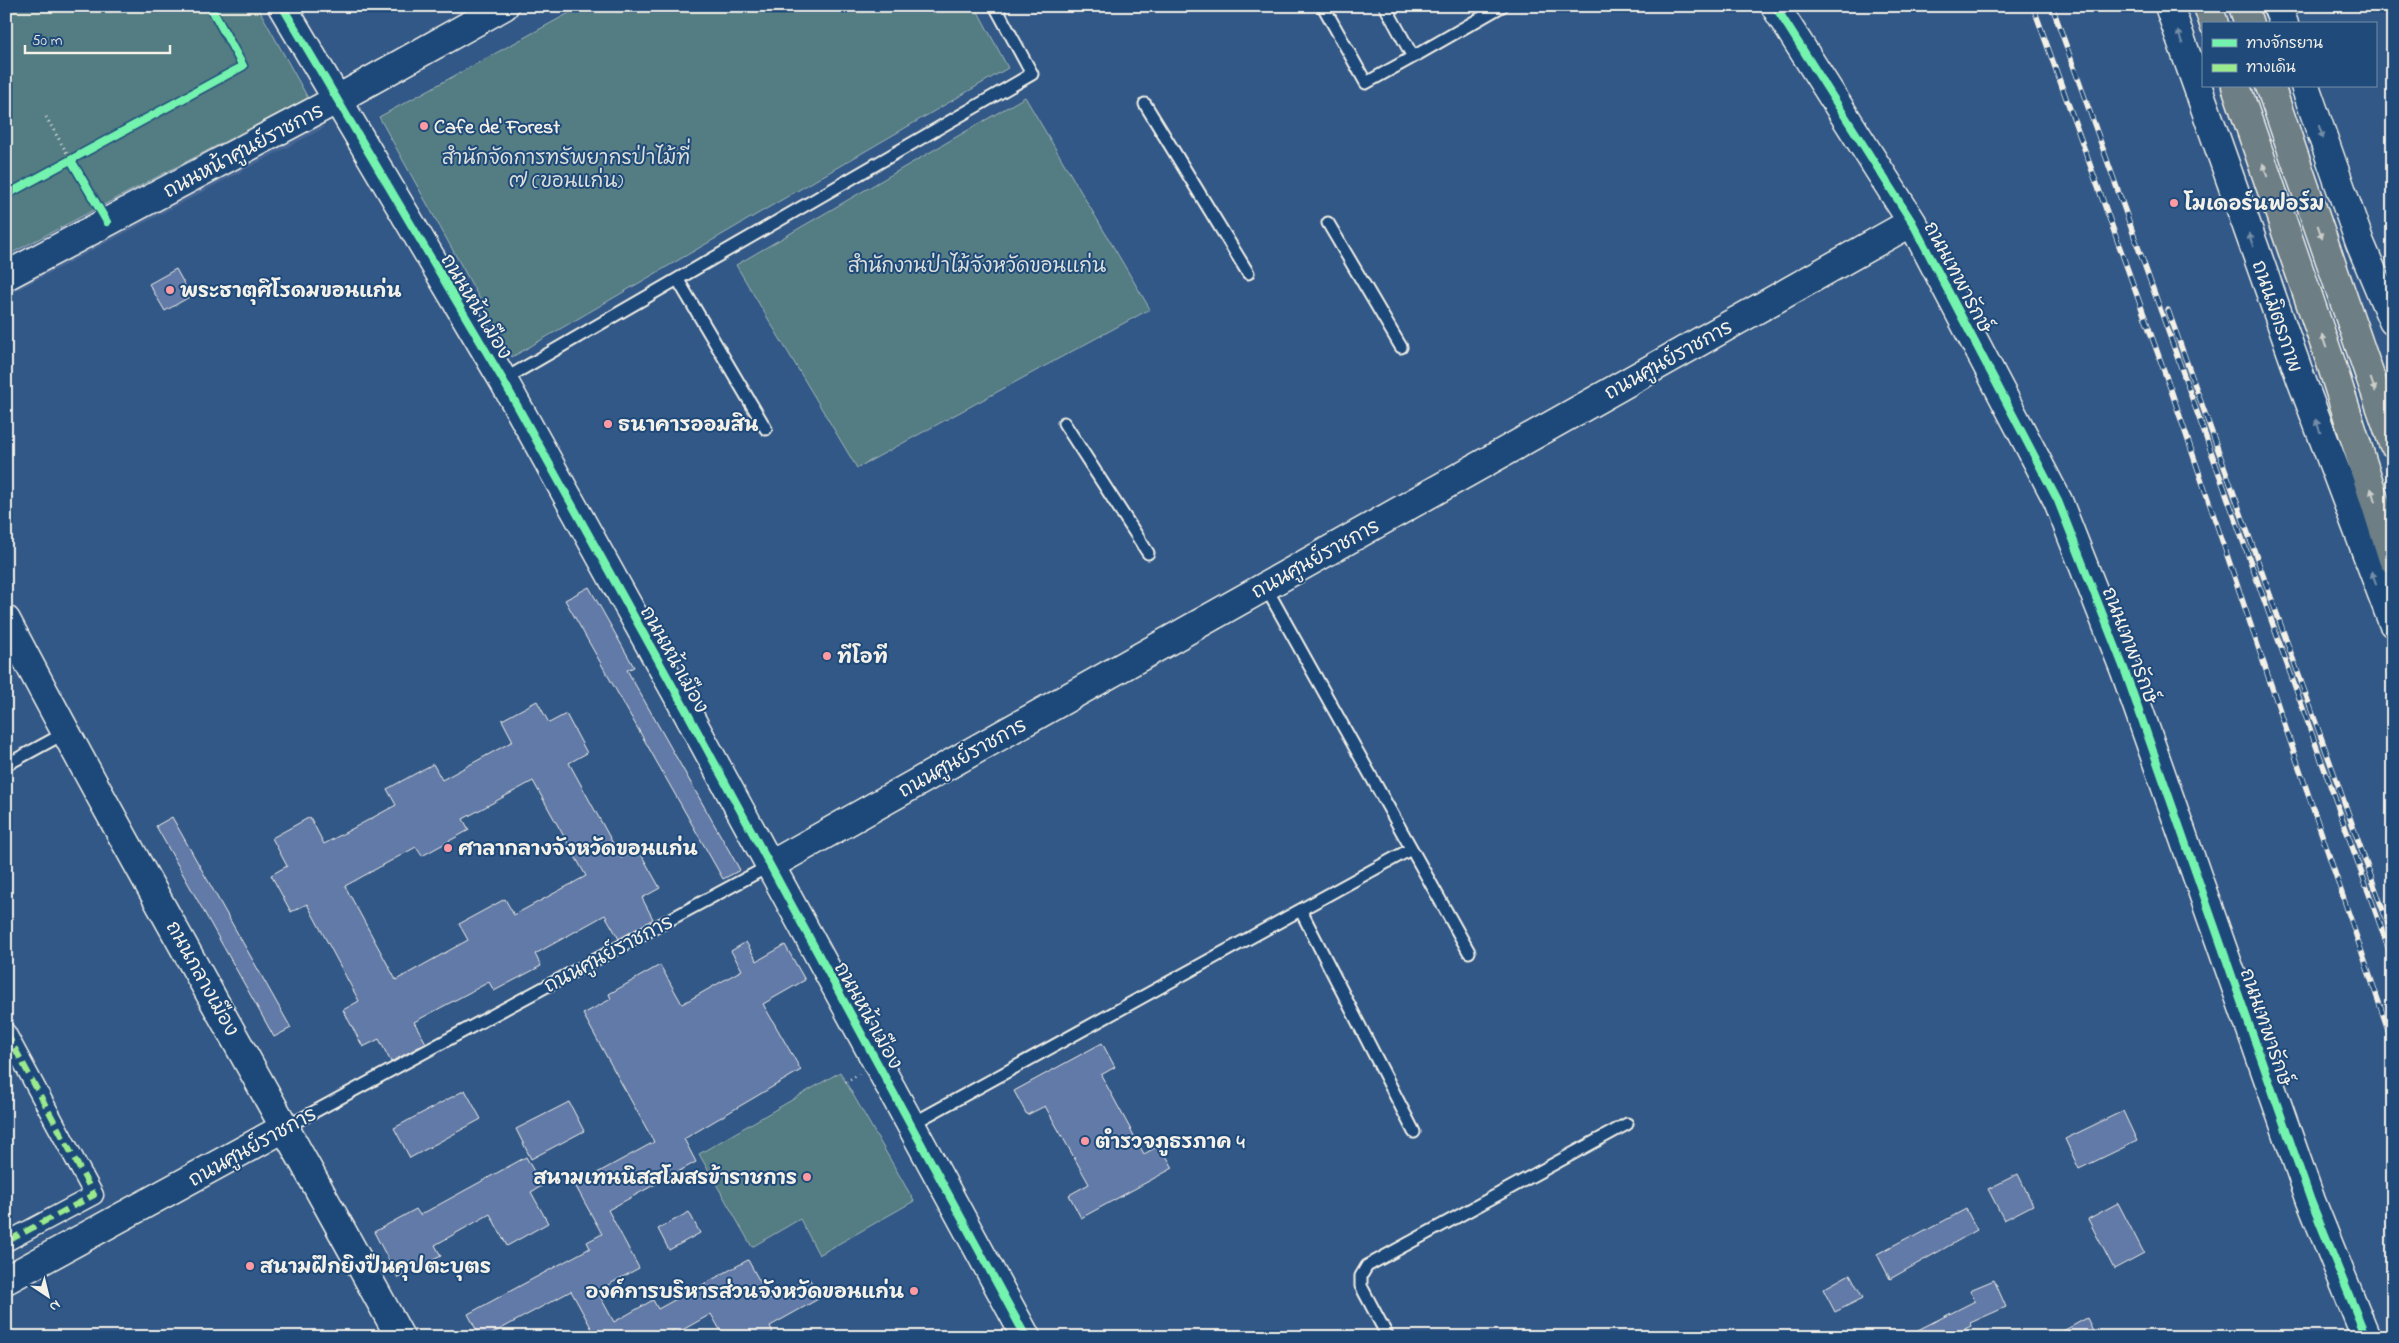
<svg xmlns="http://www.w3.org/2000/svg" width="2399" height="1343" viewBox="0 0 2399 1343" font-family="'Indie Flower','Playpen Sans Thai',sans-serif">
	<rect width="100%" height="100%" fill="#325887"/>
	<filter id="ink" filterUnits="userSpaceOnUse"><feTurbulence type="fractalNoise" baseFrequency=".02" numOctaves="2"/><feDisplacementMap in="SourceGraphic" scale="10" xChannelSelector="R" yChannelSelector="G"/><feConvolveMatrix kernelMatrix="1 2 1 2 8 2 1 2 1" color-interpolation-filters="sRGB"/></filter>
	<g filter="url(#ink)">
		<path fill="#446593" d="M308 98 324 128 6 296V256Z"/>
		<path fill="#537c83" stroke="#a4b6b6" d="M6 6H257L308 98 6 256Z
			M582 6H975L1008 68 512 357 379 117Z
			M1025 97 1150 309 857 468 736 265Z
			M840 1072 914 1201 819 1255 800 1219 752 1247 699 1154Z"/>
		<path fill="#627aa7" stroke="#f4f1e8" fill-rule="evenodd" d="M176 269 191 296 165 311 149 284Z
			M589 587 634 667 627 670 740 870 723 879 565 600Z
			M537 701 549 723 566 714 587 753 569 763 621 858 638 849 660 888 642 898 653 919 619 939 605 915 535 954 541 966 494 991 489 982 414 1022 426 1043 391 1062 379 1039 363 1047 343 1010 359 1001 307 904 291 912 271 875 287 866 272 838 310 817 324 844 396 805 387 789 433 764 442 780 513 741 502 720ZM533 781 586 876 514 915 505 899 459 924 468 940 396 980 345 886 416 847 422 856 469 830 463 819Z
			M172 817 291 1028 274 1037 156 826Z
			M746 942 757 961 785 945 805 980 763 1004 801 1070 684 1139 696 1162 608 1210 639 1268 597 1291 614 1322 653 1300 658 1309 748 1260 770 1300 809 1278 820 1298 770 1326 773 1332 764 1337H724L711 1314 677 1333 675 1330 662 1337H588L594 1333 571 1291 486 1337H480L468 1314 590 1248 587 1242 602 1234 575 1185 654 1142 583 1014 611 999 609 994 660 965 682 1004 742 970 731 951Z
			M1102 1043 1115 1067 1101 1075 1144 1154 1160 1145 1173 1168 1081 1218 1069 1195 1089 1184 1045 1106 1027 1115 1014 1091Z
			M465 1090 481 1119 410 1158 394 1128Z
			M569 1102 584 1131 531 1159 516 1129Z
			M2123 1111 2137 1141 2079 1169 2065 1139Z
			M526 1157 542 1186 531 1192 548 1223 507 1246 490 1214 435 1245 441 1256 398 1278 374 1232 416 1209 420 1215Z
			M2018 1174 2033 1205 2004 1220 1988 1189Z
			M2118 1203 2144 1253 2114 1269 2088 1219Z
			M1966 1209 1977 1230 1890 1279 1877 1254 1913 1235 1914 1237Z
			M689 1212 700 1233 669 1250 658 1229Z
			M1850 1274 1863 1298 1835 1312 1823 1289Z
			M1994 1280 2006 1307 1970 1323 1971 1326 1949 1337H1904L1975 1301 1970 1290Z
			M2087 1318 2096 1337H2052Z"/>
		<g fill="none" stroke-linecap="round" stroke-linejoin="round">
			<defs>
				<path id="service" d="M1323 6 1366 83 1413 57
					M1385 6 1413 57 1502 6
					M1145 104 1248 273
					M1328 223 1401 347
					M678 280 766 429
					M503 380 1032 74 995 6
					M1064 423 1148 553
					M1265 586 1469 952
					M6 765 65 733
					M1301 911 1414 1132
					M910 1125 1411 849
					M286 1127 769 866
					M1388 1337 1361 1286V1276L1367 1266 1627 1124"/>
				<path id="pedestrian" d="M6 1032 94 1195 6 1242"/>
				<path id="tertiary" d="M282 6 503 380 688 714 1026 1337
					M1775 6 1912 222 2058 501 2125 671 2311 1201 2366 1337
					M6 276 336 100 504 6
					M6 620C133 862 270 1097 400 1337
					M769 866 1912 222
					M6 1280 286 1127"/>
				<path id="secondary" d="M2169 6 2301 379 2393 623
					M2277 6 2284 24
					M2305 86 2360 243 2393 321"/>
				<path id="primary" d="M2208 6 2214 24
					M2243 6 2249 24
					M2236 86 2331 363 2393 559
					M2270 86 2393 443"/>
			</defs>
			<use href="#service" stroke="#f4f1e8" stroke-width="15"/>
			<use href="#pedestrian" stroke="#f4f1e8" stroke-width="21"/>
			<use href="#tertiary" stroke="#f4f1e8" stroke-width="31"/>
			<use href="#secondary" stroke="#f4f1e8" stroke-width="31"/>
			<use href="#primary" stroke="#f4f1e8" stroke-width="31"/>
			<path stroke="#f4f1e8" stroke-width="3" stroke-dasharray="1 4" stroke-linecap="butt" d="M46 117 71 160
				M846 1082 859 1074"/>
			<use href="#service" stroke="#1f4a7a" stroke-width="11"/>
			<use href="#pedestrian" stroke="#1f4a7a" stroke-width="18"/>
			<use href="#tertiary" stroke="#1f4a7a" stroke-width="28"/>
			<use href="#secondary" stroke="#1f4a7a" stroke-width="28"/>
			<use href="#primary" stroke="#6d7e84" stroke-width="28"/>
			<defs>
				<path id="rail" d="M2033 6 2171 390 2393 1044
					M2052 6 2393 961
					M2168 310 2393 938"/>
			</defs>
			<use href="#rail" stroke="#f4f1e8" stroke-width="5.5"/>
			<use href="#rail" stroke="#1f4a7a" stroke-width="4" stroke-dasharray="11" stroke-linecap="butt"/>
			<path stroke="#9bea8d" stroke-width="6" stroke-dasharray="12 6" stroke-linecap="butt" d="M6 1032 94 1195 6 1242"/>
			<defs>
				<path id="cycleway" d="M282 6 503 380 688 714 1026 1337
					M1775 6 1912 222 2058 501 2125 671 2311 1201 2366 1337
					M71 160 107 222
					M6 195 243 66 210 6"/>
			</defs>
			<use href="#cycleway" stroke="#1f4a7a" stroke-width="11"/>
			<use href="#cycleway" stroke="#73f3ae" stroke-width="8"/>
		</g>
		<defs><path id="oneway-solid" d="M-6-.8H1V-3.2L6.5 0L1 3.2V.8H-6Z" transform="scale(1.25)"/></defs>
		<g fill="#748da6">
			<use href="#oneway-solid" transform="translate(2180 37) rotate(-109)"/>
			<use href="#oneway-solid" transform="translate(2321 132) rotate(71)"/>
			<use href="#oneway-solid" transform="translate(2251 240) rotate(-109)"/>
			<use href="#oneway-solid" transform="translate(2318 426) rotate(-110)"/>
			<use href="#oneway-solid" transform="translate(2374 578) rotate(-110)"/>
		</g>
		<g fill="#ccceca">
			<use href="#oneway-solid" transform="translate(2265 170) rotate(-109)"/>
			<use href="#oneway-solid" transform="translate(2320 232) rotate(71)"/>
			<use href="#oneway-solid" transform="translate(2324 341) rotate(-109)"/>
			<use href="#oneway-solid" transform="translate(2373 385) rotate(71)"/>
			<use href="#oneway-solid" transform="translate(2373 495) rotate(-107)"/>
		</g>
	</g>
	<g fill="#ff9aa2" stroke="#1f4a7a" stroke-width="2">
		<circle cx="424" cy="126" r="5"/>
		<circle cx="2174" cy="203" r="5"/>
		<circle cx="170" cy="290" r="5"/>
		<circle cx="608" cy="424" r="5"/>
		<circle cx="827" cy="656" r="5"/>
		<circle cx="448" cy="848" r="5"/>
		<circle cx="1085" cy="1141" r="5"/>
		<circle cx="807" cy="1177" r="5"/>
		<circle cx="250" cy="1266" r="5"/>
		<circle cx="914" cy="1291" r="5"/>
	</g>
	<g text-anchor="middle" stroke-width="4" stroke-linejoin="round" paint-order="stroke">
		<g font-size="20" font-weight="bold" fill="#f4f1e8" stroke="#1f4a7a" text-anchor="start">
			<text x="434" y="133">Cafe de' Forest</text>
			<text x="2184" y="210">โมเดอร์นฟอร์ม</text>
			<text x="180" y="297">พระธาตุศิโรดมขอนแก่น</text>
			<text x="618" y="431">ธนาคารออมสิน</text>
			<text x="837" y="663">ทีโอที</text>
			<text x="458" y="855">ศาลากลางจังหวัดขอนแก่น</text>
			<text x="1095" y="1148">ตำรวจภูธรภาค 4</text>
			<text x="797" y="1184" text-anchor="end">สนามเทนนิสสโมสรข้าราชการ</text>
			<text x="260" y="1273">สนามฝึกยิงปืนคุปตะบุตร</text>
			<text x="904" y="1298" text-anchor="end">องค์การบริหารส่วนจังหวัดขอนแก่น</text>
		</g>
		<g font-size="20" fill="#f4f1e8" stroke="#1f4a7a">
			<text transform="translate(243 150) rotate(-28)" y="7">ถนนหน้าศูนย์ราชการ</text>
			<text transform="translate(1959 277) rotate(62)" y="7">ถนนเทพารักษ์</text>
			<text transform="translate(477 306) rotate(59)" y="7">ถนนหน้าเมือง</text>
			<text transform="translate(2278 316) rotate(71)" y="7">ถนนมิตรภาพ</text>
			<text transform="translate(1668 359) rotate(-29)" y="7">ถนนศูนย์ราชการ</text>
			<text transform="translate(1315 558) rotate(-29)" y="7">ถนนศูนย์ราชการ</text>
			<text transform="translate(2131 645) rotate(69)" y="7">ถนนเทพารักษ์</text>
			<text transform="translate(675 659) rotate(61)" y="7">ถนนหน้าเมือง</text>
			<text transform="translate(962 757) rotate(-29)" y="7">ถนนศูนย์ราชการ</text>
			<text transform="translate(608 953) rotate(-28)" y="7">ถนนศูนย์ราชการ</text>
			<text transform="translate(203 978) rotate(61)" y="7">ถนนกลางเมือง</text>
			<text transform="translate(869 1015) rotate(61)" y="7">ถนนหน้าเมือง</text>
			<text transform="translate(2267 1027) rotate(71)" y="7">ถนนเทพารักษ์</text>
			<text transform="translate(252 1146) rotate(-29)" y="7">ถนนศูนย์ราชการ</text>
		</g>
		<g font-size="20" fill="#dcdfd9" stroke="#1f4a7a">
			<text x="566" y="164">สำนักจัดการทรัพยากรป่าไม้ที่<tspan x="566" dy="23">๗ (ขอนแก่น)</tspan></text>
			<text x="977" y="272">สำนักงานป่าไม้จังหวัดขอนแก่น</text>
		</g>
	</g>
	<rect width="2399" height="1343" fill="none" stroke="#1f4a7a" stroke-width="25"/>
	<rect x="12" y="12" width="2374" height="1318" fill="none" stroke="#f4f1e8" stroke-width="2" filter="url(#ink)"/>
	<rect x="2202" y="22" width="175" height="65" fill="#1f4a7a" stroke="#748da6"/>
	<rect x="2212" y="39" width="25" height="8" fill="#73f3ae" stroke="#748da6"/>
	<text x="2246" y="48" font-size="15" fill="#f4f1e8">ทางจักรยาน</text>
	<rect x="2212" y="64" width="25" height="8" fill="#9bea8d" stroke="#748da6"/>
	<text x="2246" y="72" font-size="15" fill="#f4f1e8">ทางเดิน</text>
	<g transform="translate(48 1296) rotate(145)" stroke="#1f4a7a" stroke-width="4" paint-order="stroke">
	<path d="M0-4L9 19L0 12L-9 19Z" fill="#f4f1e8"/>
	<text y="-8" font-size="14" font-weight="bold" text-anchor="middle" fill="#f4f1e8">N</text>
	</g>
	<path d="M25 45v8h145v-8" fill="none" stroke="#f4f1e8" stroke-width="2.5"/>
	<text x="32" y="45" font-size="15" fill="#f4f1e8" stroke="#1f4a7a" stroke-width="4" paint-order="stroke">50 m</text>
</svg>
